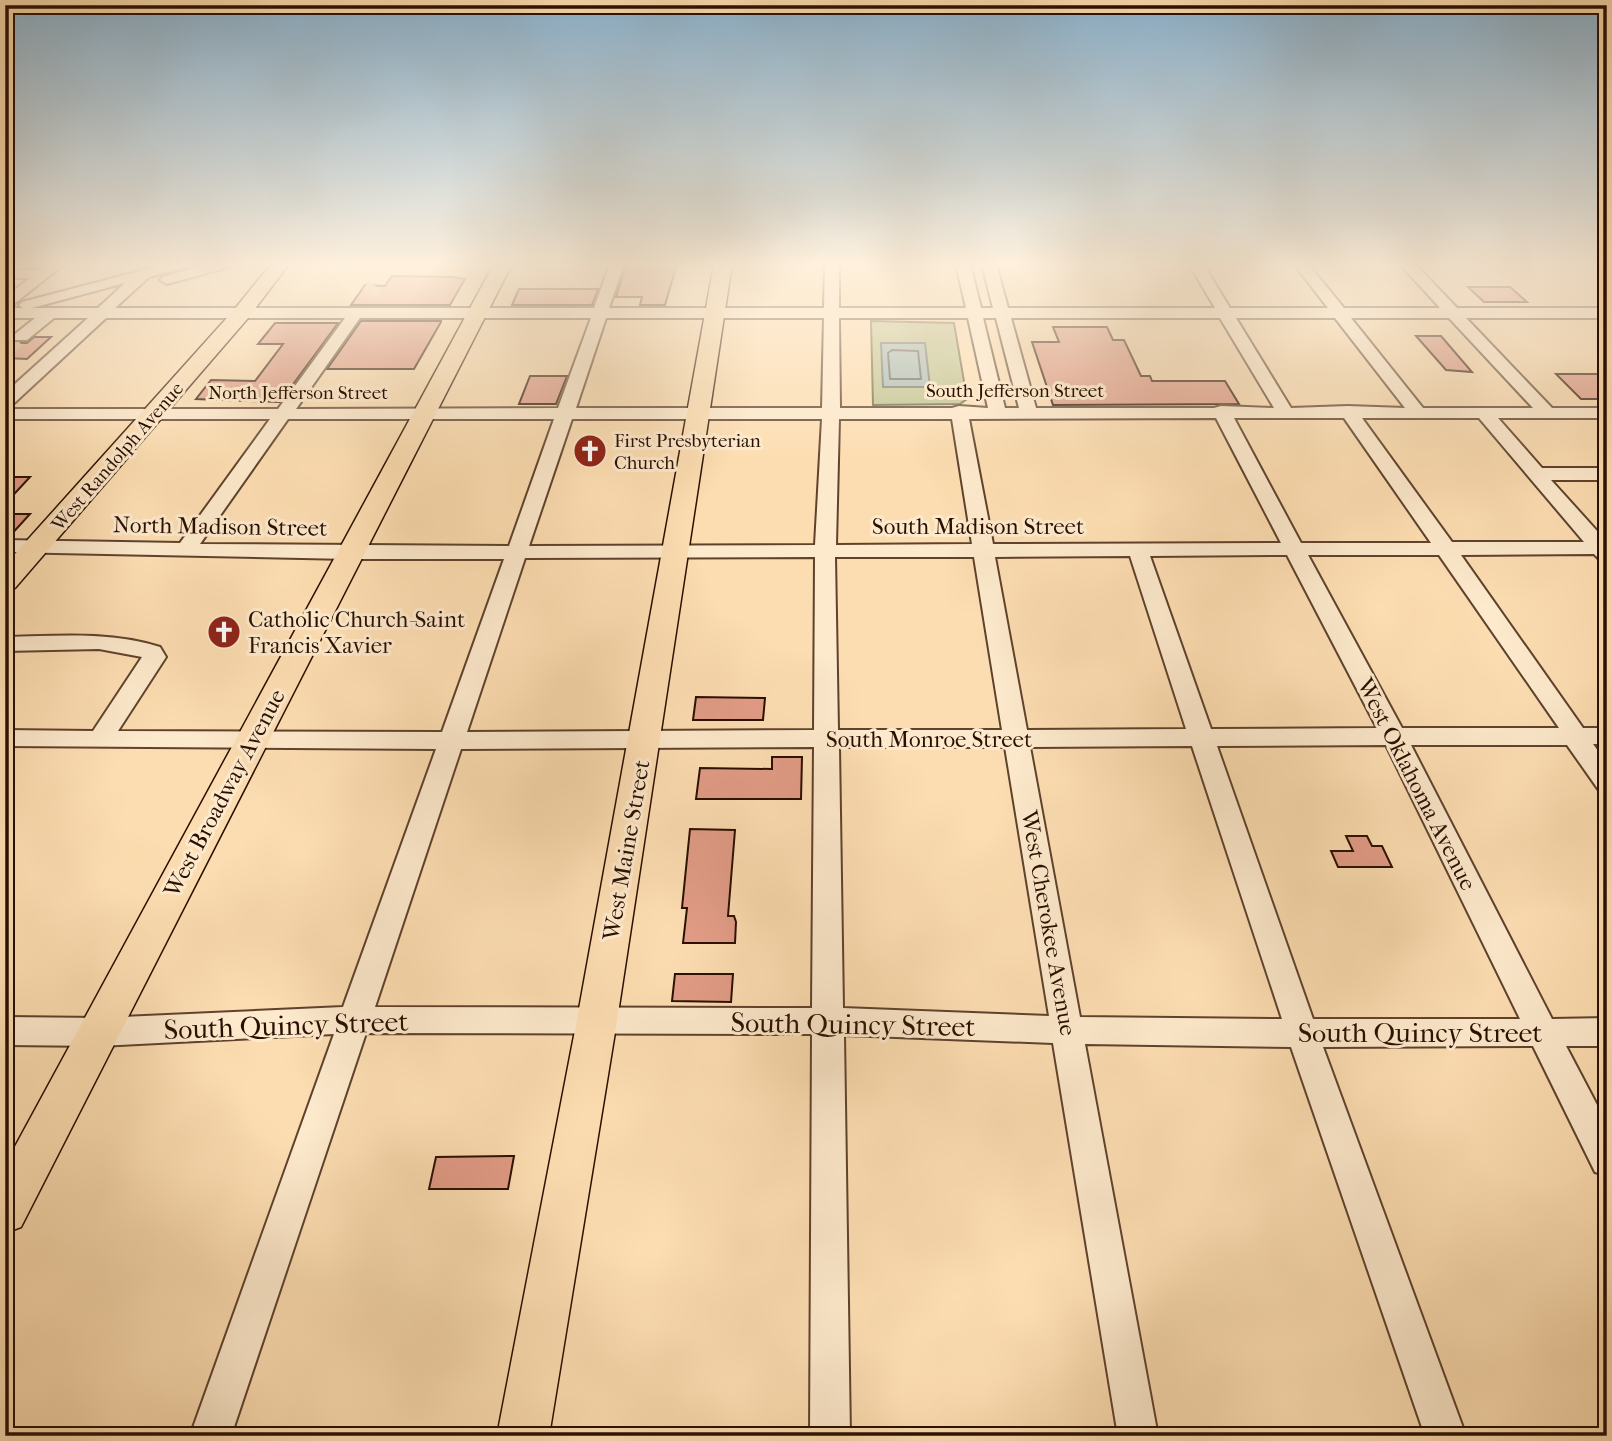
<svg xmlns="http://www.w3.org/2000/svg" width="1612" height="1441" viewBox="0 0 1612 1441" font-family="'IM FELL French Canon',serif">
	<rect width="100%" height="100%" fill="#fcddb1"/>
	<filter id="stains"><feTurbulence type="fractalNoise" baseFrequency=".00286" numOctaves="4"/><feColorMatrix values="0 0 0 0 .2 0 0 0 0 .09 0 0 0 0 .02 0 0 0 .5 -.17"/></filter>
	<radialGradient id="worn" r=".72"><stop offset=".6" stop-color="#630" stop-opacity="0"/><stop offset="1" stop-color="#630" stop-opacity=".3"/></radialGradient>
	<path fill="#bcc28e" stroke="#726847" stroke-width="2" d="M871 321 954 323 967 399 960 404 873 405Z"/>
	<path fill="#a3bab6" stroke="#72766d" stroke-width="2" d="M881 343H925L930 387H883Z"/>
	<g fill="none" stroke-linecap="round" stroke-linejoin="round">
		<path stroke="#66645b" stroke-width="2" d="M892 350 918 351 921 379H890L888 353Z"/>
	</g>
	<path fill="#e29c87" stroke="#290f00" stroke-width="2" d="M626 264H677L665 305H640L642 297H616Z
		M392 276 452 277 465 279 450 305H351L365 285 385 286Z
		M1468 287H1510L1527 302H1484Z
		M519 289H598L592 305H512Z
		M361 321H441V322L414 369H327Z
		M275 323H338L280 402 196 399 211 380 255 381 283 344H258Z
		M1053 327H1107L1113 340H1124L1141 376H1150L1152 381H1225L1239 404 1053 405 1032 342H1059Z
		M1416 336H1441L1472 372 1446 370Z
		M5 337H11L15 343H27L34 337H51L27 359 5 358Z
		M1556 374H1607V399H1581Z
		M530 376H567L556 404H519Z
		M5 477H30L5 504Z
		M5 514H30L9 537H5Z
		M696 697 765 698 763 720H693Z
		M772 757H802L801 799H696L700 768 772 769Z
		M690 829 735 830 728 916H734L736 922 735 943H683L687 908H682Z
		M1346 836H1367L1372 846H1382L1392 867H1338L1331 851H1353Z
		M675 974H733L731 1002 672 1001Z
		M514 1156 508 1189H429L436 1157Z"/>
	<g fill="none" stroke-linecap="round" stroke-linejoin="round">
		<path stroke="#dcbe96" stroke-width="16" stroke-dasharray="16 8" stroke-linecap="butt" d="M370 294 375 286
			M5 350 21 337"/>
		<defs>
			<path id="minor" d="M49 264H64L9 308H23L19 305 22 302 167 264H189L187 267 149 277 115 308H594L610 264H624L609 308H824L825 264H839V308H966L956 264H970L981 308H993L982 264H996L1008 308H1215L1189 264H1203L1230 308H1328L1294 264H1308L1344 308H1440L1400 264H1415L1457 308H1607V318H1466L1552 408H1607V418H1498L1542 468H1607V480H1551L1607 542V561L1599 559 1594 554 1461 555 1583 728H1607V744H1593L1607 763V792L1598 789 1567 745H1411L1552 1019 1607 1018V1046H1566L1607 1124V1176L1595 1172 1533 1046 1323 1047 1466 1436H1425L1291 1047 1085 1044 1158 1436H1118L1053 1043 844 1035 850 1436H810L812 1034 366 1033 231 1436H190L334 1034 100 1046 5 1045V1017L100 1018 343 1007 436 749 5 746V730L93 731 142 657 99 649 5 651V637C58 636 109 631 160 647L166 657 118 731 442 732 504 559H349L5 552V540L180 543 270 419H5V409H278L345 318H106L11 406 5 407V393L88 318H54L27 340H15L13 337 15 334 35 318H5V297L30 278H5V270H41ZM125 283 98 308H31H32ZM360 318H591L558 408 296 409ZM606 318H824L822 408H576ZM839 318H968L988 408 959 406 952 408H840ZM983 318H996L1019 408H1005ZM1011 318H1220L1274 408 1221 406 1214 408H1036ZM1236 318H1335L1405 408 1348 406 1291 408ZM1351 318H1449L1533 408H1423ZM1216 418 1281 543 993 544 969 419ZM1234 418H1344L1431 543H1301ZM1362 418H1479L1584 542H1452ZM288 419H554L509 546 200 544ZM572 419H822L815 545 529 546ZM839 419H952L972 544 836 545ZM1287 555 1377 728 1211 729 1150 556ZM1308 555H1439L1559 728H1402ZM1130 556 1186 729 1027 730 995 557ZM815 557 814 730 467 732 525 558ZM835 557H974L1002 730H838ZM1386 745 1520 1019H1313L1217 746ZM1192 746 1282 1019 1080 1017 1030 747ZM814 747 812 1008 375 1007 461 749ZM839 747H1005L1049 1016 843 1008Z
				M209 264H231L229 267 167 284 160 280 162 277Z"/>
			<path id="major" d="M271 264H289L248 318 15 588 5 590V565L234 310Z
				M494 264H512L21 1227 5 1233V1165Z
				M714 264H732L617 1020 549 1436H497L577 1020Z"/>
		</defs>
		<use href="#minor" stroke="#5e422c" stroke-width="4"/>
		<use href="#major" stroke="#290f00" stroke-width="3"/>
		<use href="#minor" fill="#fde9cc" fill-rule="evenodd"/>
		<use href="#major" fill="#fcddb1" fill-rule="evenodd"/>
	</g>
	<linearGradient id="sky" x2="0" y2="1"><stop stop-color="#8cb6d4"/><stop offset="0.57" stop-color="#fef0dc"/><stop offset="1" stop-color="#fef0dc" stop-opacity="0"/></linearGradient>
	<rect width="1612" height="465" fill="url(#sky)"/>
	<defs>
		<symbol id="church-disc" viewBox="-11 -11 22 22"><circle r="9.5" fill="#8f2418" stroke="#fde9cc"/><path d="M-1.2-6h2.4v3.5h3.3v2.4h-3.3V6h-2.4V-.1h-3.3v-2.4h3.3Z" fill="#fff"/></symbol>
	</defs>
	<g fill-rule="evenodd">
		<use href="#church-disc" x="571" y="432" width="38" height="38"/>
		<use href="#church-disc" x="205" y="613" width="38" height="38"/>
	</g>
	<g text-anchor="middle" stroke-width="6" stroke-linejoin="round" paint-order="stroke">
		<g font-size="19" fill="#290f00" stroke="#fde9cc">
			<text x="1015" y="397">South Jefferson Street</text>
			<text x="298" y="399">North Jefferson Street</text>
			<text transform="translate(117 456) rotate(-49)" y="7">West Randolph Avenue</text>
		</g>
		<g font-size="19" fill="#290f00" stroke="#fde9cc" text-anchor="start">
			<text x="614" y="447">First Presbyterian<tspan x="614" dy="22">Church</tspan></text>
		</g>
		<g font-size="23" fill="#290f00" stroke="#fde9cc">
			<text transform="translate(220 526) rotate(1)" y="8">North Madison Street</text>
			<text x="978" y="534">South Madison Street</text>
			<text x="929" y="747">South Monroe Street</text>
			<text transform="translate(1417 784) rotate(63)" y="8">West Oklahoma Avenue</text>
			<text transform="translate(224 793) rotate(-62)" y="8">West Broadway Avenue</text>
			<text transform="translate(626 850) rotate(-80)" y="8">West Maine Street</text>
			<text transform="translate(1049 923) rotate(80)" y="8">West Cherokee Avenue</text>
		</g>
		<g font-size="23" fill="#290f00" stroke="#fde9cc" text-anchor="start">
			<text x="248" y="627">Catholic Church-Saint<tspan x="248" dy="26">Francis Xavier</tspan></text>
		</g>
		<g font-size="28" fill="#290f00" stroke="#fde9cc">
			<text transform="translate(853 1024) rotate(1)" y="10">South Quincy Street</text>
			<text transform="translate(286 1025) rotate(-2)" y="10">South Quincy Street</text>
			<text x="1420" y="1042">South Quincy Street</text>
		</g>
	</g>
	<rect width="1612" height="1441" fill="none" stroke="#fcddb1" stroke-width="28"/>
	<rect x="7" y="7" width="1598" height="1427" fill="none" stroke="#290f00" stroke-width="3.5"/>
	<rect x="14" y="14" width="1584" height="1413" fill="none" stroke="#290f00" stroke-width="2"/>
	<rect width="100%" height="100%" filter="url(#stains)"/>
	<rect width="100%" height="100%" fill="url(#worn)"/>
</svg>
